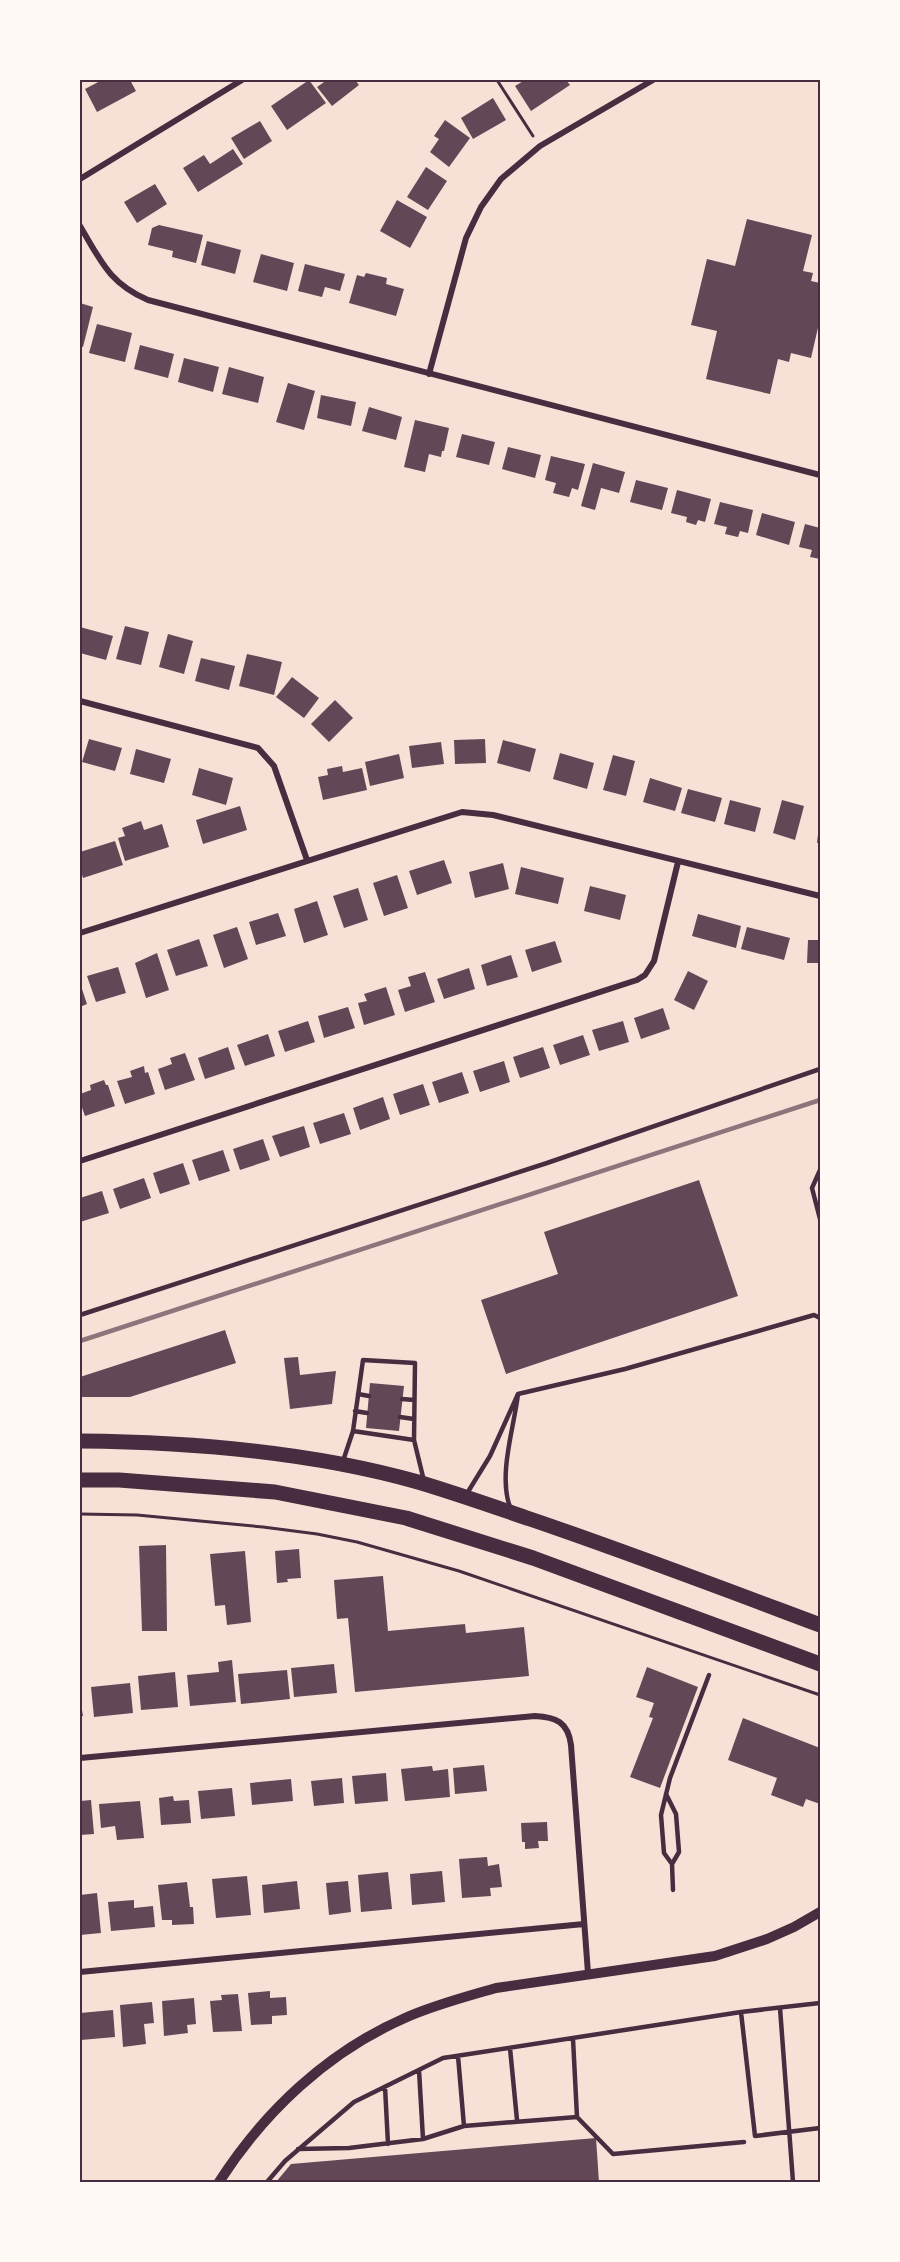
<svg xmlns="http://www.w3.org/2000/svg" width="900" height="2262" viewBox="0 0 900 2262" font-family="Overpass,sans-serif">
	<rect width="100%" height="100%" fill="#f7e1d7"/>
	<path fill="#644757" d="M102 80H130L136 91 97 112 85 89Z
		M309 80 326 103 287 130 271 106Z
		M327 80H355L359 85 332 106 317 87Z
		M525 80H566L570 85 531 111 515 86Z
		M493 98 506 120 473 139 461 118Z
		M445 120 470 138 449 167 430 152 439 139 434 136Z
		M260 121 272 141 244 159 231 138Z
		M233 149 243 164 198 192 183 168 204 155 210 164Z
		M426 167 447 181 428 210 407 197Z
		M155 184 167 204 137 223 124 202Z
		M397 200 427 217 410 248 380 231Z
		M747 219 812 235 803 271 813 273 811 281 820 283V319L811 358 791 353 789 362 778 359 770 394 706 379 717 331 691 325 707 259 735 266Z
		M159 225 203 235 196 263 172 257 173 251 148 245 152 228Z
		M207 241 241 250 235 274 201 265Z
		M261 254 294 263 287 291 253 282Z
		M305 264 345 274 340 291 325 287 322 297 298 291Z
		M366 273 387 278 386 284 404 289 396 316 349 303 357 275 364 277Z
		M80 303 93 307 83 347 80 346Z
		M97 324 132 333 125 362 89 353Z
		M140 345 174 354 168 378 134 369Z
		M184 358 219 367 213 392 178 382Z
		M229 367 264 377 258 403 222 394Z
		M288 383 315 391 304 430 276 422Z
		M321 395 356 402 351 426 317 418Z
		M369 407 402 417 396 440 362 431Z
		M415 420 449 428 444 451H442L441 457 429 454 425 472 404 467Z
		M462 434 495 442 489 465 456 457Z
		M508 447 541 455 535 478 502 469Z
		M551 456 585 464 578 490 572 488 569 497 553 493 556 483 545 480Z
		M593 463 625 472 619 493 601 488 595 510 581 506Z
		M636 480 668 488 662 510 630 502Z
		M677 490 711 499 705 522 698 520 696 525 686 522 687 517 671 513Z
		M720 502 753 510 748 533 740 531 738 537 725 534 727 527 714 524Z
		M762 513 795 522 789 545 756 535Z
		M805 524 820 528V559L810 557 812 550 799 547Z
		M125 626 149 632 141 665 116 659Z
		M80 627 113 636 106 660 80 653Z
		M168 634 193 641 184 674 159 667Z
		M247 654 282 662 274 695 239 686Z
		M201 658 235 666 229 690 195 681Z
		M292 677 319 698 304 718 276 697Z
		M335 700 353 718 329 742 311 724Z
		M89 739 122 748 115 771 82 762Z
		M485 739 486 763 455 764 454 740Z
		M503 740 536 749 530 772 497 763Z
		M441 742 444 764 412 768 409 746Z
		M136 749 171 759 164 783 130 774Z
		M560 753 594 763 587 789 553 779Z
		M399 754 404 778 370 786 365 762Z
		M613 755 635 761 626 796 603 790Z
		M342 766 343 772 362 768 367 790 323 800 318 777 328 775 327 769Z
		M199 768 233 778 226 805 192 795Z
		M650 778 682 788 675 811 643 802Z
		M688 789 722 798 715 822 681 813Z
		M730 800 761 808 755 832 724 824Z
		M782 800 804 806 795 840 773 833Z
		M240 806 247 830 203 844 196 820Z
		M141 821 144 830 162 824 169 847 125 861 118 838 125 836 122 828Z
		M819 826H820V843H817Z
		M115 841 123 865 83 878 80 868V852Z
		M444 860 452 883 417 895 409 871Z
		M503 863 509 889 475 898 469 872Z
		M521 867 564 878 558 904 515 894Z
		M397 875 408 908 384 916 373 883Z
		M590 886 626 895 620 920 584 911Z
		M358 888 368 920 344 928 333 896Z
		M317 901 328 935 304 943 294 909Z
		M278 913 286 936 256 945 249 922Z
		M698 914 741 926 736 948 692 936Z
		M237 927 248 959 224 968 213 935Z
		M747 927 790 938 784 960 741 949Z
		M199 939 208 966 176 976 167 950Z
		M808 940H820V963H807Z
		M555 941 562 962 532 972 525 950Z
		M157 953 169 990 146 998 135 963Z
		M511 955 518 977 487 986 481 965Z
		M118 967 126 993 96 1002 87 976Z
		M469 968 475 989 444 999 437 979Z
		M688 971 708 981 694 1010 674 1000Z
		M425 972 435 1002 405 1012 398 990 411 986 408 977Z
		M80 983 87 1004 80 1007Z
		M386 987 395 1015 364 1025 358 1003 367 1001 364 994Z
		M348 1007 355 1028 324 1038 318 1016Z
		M663 1008 670 1029 641 1039 634 1018Z
		M308 1021 315 1042 285 1052 278 1031Z
		M623 1021 629 1042 599 1051 592 1030Z
		M268 1034 275 1056 245 1066 237 1045Z
		M583 1035 590 1055 560 1065 553 1045Z
		M228 1047 235 1069 205 1079 198 1058Z
		M543 1047 550 1068 520 1078 513 1057Z
		M185 1053 195 1080 165 1090 158 1069 172 1064 170 1058Z
		M504 1061 510 1082 480 1092 473 1071Z
		M144 1066 145 1073 148 1072 155 1094 125 1104 117 1081 132 1077 130 1071Z
		M462 1072 469 1093 439 1103 432 1082Z
		M104 1080 106 1085H108L115 1106 85 1116 80 1102V1094L91 1090 90 1085Z
		M423 1084 430 1105 400 1115 393 1094Z
		M383 1097 390 1119 360 1130 353 1108Z
		M344 1113 351 1134 320 1144 313 1123Z
		M304 1126 310 1147 280 1157 272 1136Z
		M263 1139 270 1160 240 1170 233 1149Z
		M223 1150 230 1171 199 1181 192 1160Z
		M183 1163 190 1184 160 1194 153 1173Z
		M144 1178 151 1198 120 1209 113 1189Z
		M699 1180 738 1296 506 1374 481 1300 558 1274 544 1232Z
		M102 1191 109 1213 80 1222V1198Z
		M225 1330 236 1363 130 1397H80V1377Z
		M298 1357 300 1375 336 1371 332 1404 290 1409 284 1358Z
		M370 1383 404 1386 399 1431 366 1428Z
		M166 1545 167 1631H142L139 1546Z
		M299 1549 301 1578 287 1579 288 1582 277 1583 275 1551Z
		M245 1551 251 1622 227 1625 225 1605 215 1606 210 1554Z
		M383 1576 388 1631 465 1624 466 1633 524 1627 529 1676 355 1692 348 1618 337 1619 334 1580Z
		M232 1660 236 1702 190 1706 187 1675 219 1672 218 1662Z
		M334 1664 337 1693 294 1697 291 1668Z
		M647 1667 698 1687 660 1788 630 1777 653 1718 649 1717 654 1703 636 1697Z
		M287 1670 290 1699 241 1704 238 1674Z
		M175 1672 178 1707 141 1710 138 1676Z
		M130 1683 133 1713 94 1717 91 1687Z
		M80 1698 83 1716H80Z
		M743 1718 820 1748V1804L806 1799 803 1807 771 1795 777 1778 728 1760Z
		M484 1765 487 1791 455 1794 453 1768Z
		M432 1766 433 1771 448 1769 450 1797 405 1801 401 1769Z
		M386 1773 388 1801 355 1804 352 1776Z
		M342 1778 344 1803 314 1806 311 1781Z
		M291 1779 293 1801 252 1805 250 1783Z
		M232 1788 235 1816 201 1819 198 1791Z
		M173 1796 174 1801 189 1800 191 1823 161 1825 159 1798Z
		M91 1800 94 1834 80 1835V1801Z
		M140 1801 144 1838 117 1840 115 1826 101 1828 99 1804Z
		M547 1822 548 1841H538L539 1848 525 1849V1842H522L521 1823Z
		M487 1857 488 1866 499 1864 502 1887 490 1888 491 1896 462 1898 459 1859Z
		M442 1871 445 1902 412 1905 410 1874Z
		M388 1872 392 1909 361 1912 358 1875Z
		M247 1876 251 1915 216 1918 212 1879Z
		M297 1881 300 1909 264 1913 262 1885Z
		M348 1881 351 1912 329 1915 326 1883Z
		M187 1882 190 1907H193L194 1924 172 1925V1920H162L158 1885Z
		M97 1893 101 1933 80 1935V1895Z
		M134 1900V1908L153 1906 155 1927 111 1931 108 1902Z
		M270 1991V1998L286 1997 287 2015 272 2016V2024L251 2025 248 1993Z
		M238 1994 242 2031 213 2032 210 2001 222 2000 221 1995Z
		M194 1998 196 2024 187 2025 188 2033 164 2036 162 2001Z
		M152 2002 154 2023 144 2024 146 2044 123 2047 120 2005Z
		M113 2010 115 2037 81 2040 80 2013Z
		M596 2138 599 2182H276L291 2164Z"/>
	<g fill="none" stroke-linecap="round" stroke-linejoin="round">
		<path stroke="#4a2c40" stroke-width="3" d="M497 80 533 136
			M80 1514 137 1515 263 1527 317 1534 357 1542 459 1571 820 1695"/>
		<path stroke="#4a2c40" stroke-width="4.5" d="M820 1170 812 1188 820 1219
			M80 1315 547 1163 820 1069
			M358 1394 369 1396
			M518 1394 625 1369 814 1315 820 1318
			M402 1399 414 1400
			M355 1411 367 1413
			M400 1417 414 1419
			M353 1431 414 1440
			M343 1461 353 1431 363 1360 415 1363 414 1440 424 1481
			M466 1495 490 1456 518 1394C514 1428 498 1475 510 1507
			M666 1794 676 1814 679 1852 672 1864
			M673 1890 672 1864 664 1853 661 1815 670 1778 709 1675
			M780 2008 793 2182
			M741 2012 755 2136 820 2128
			M510 2048 517 2120
			M458 2056 464 2126 577 2117 573 2039
			M419 2070 423 2139
			M385 2087 388 2144
			M577 2117 613 2154 744 2142
			M298 2149 349 2148 423 2139 464 2126
			M267 2182 285 2161 354 2102 443 2058 741 2012 820 2003"/>
		<path stroke="#4a2c40" stroke-width="6" d="M80 179 242 80
			M80 226C101 261 109 283 148 300L820 475
			M429 374 466 238 481 207 501 179 540 146 653 80
			M80 701 258 748 274 766 307 860
			M80 933 462 812 493 815 820 896
			M80 1161 637 980 645 975 654 961 678 862
			M80 1758 535 1716C556 1717 568 1722 571 1745L588 1973
			M80 1972 584 1924"/>
		<path stroke="#4a2c40" stroke-width="10" d="M219 2182C264 2112 327 2052 405 2018 434 2005 465 1997 496 1988L715 1956 767 1939 794 1927 820 1912"/>
		<path stroke="#4a2c40" stroke-width="15" d="M80 1441C189 1442 312 1452 418 1482 455 1493 492 1506 530 1519 627 1552 724 1589 820 1625
			M80 1480H119L275 1492 406 1518 533 1558 820 1664"/>
		<path stroke="#8f747c" stroke-width="4.5" d="M80 1341 820 1100"/>
	</g>
	<rect width="900" height="2262" fill="none" stroke="#fffaf5" stroke-width="162"/>
	<rect x="81" y="81" width="738" height="2100" fill="none" stroke="#4a2c40" stroke-width="2"/>
</svg>
